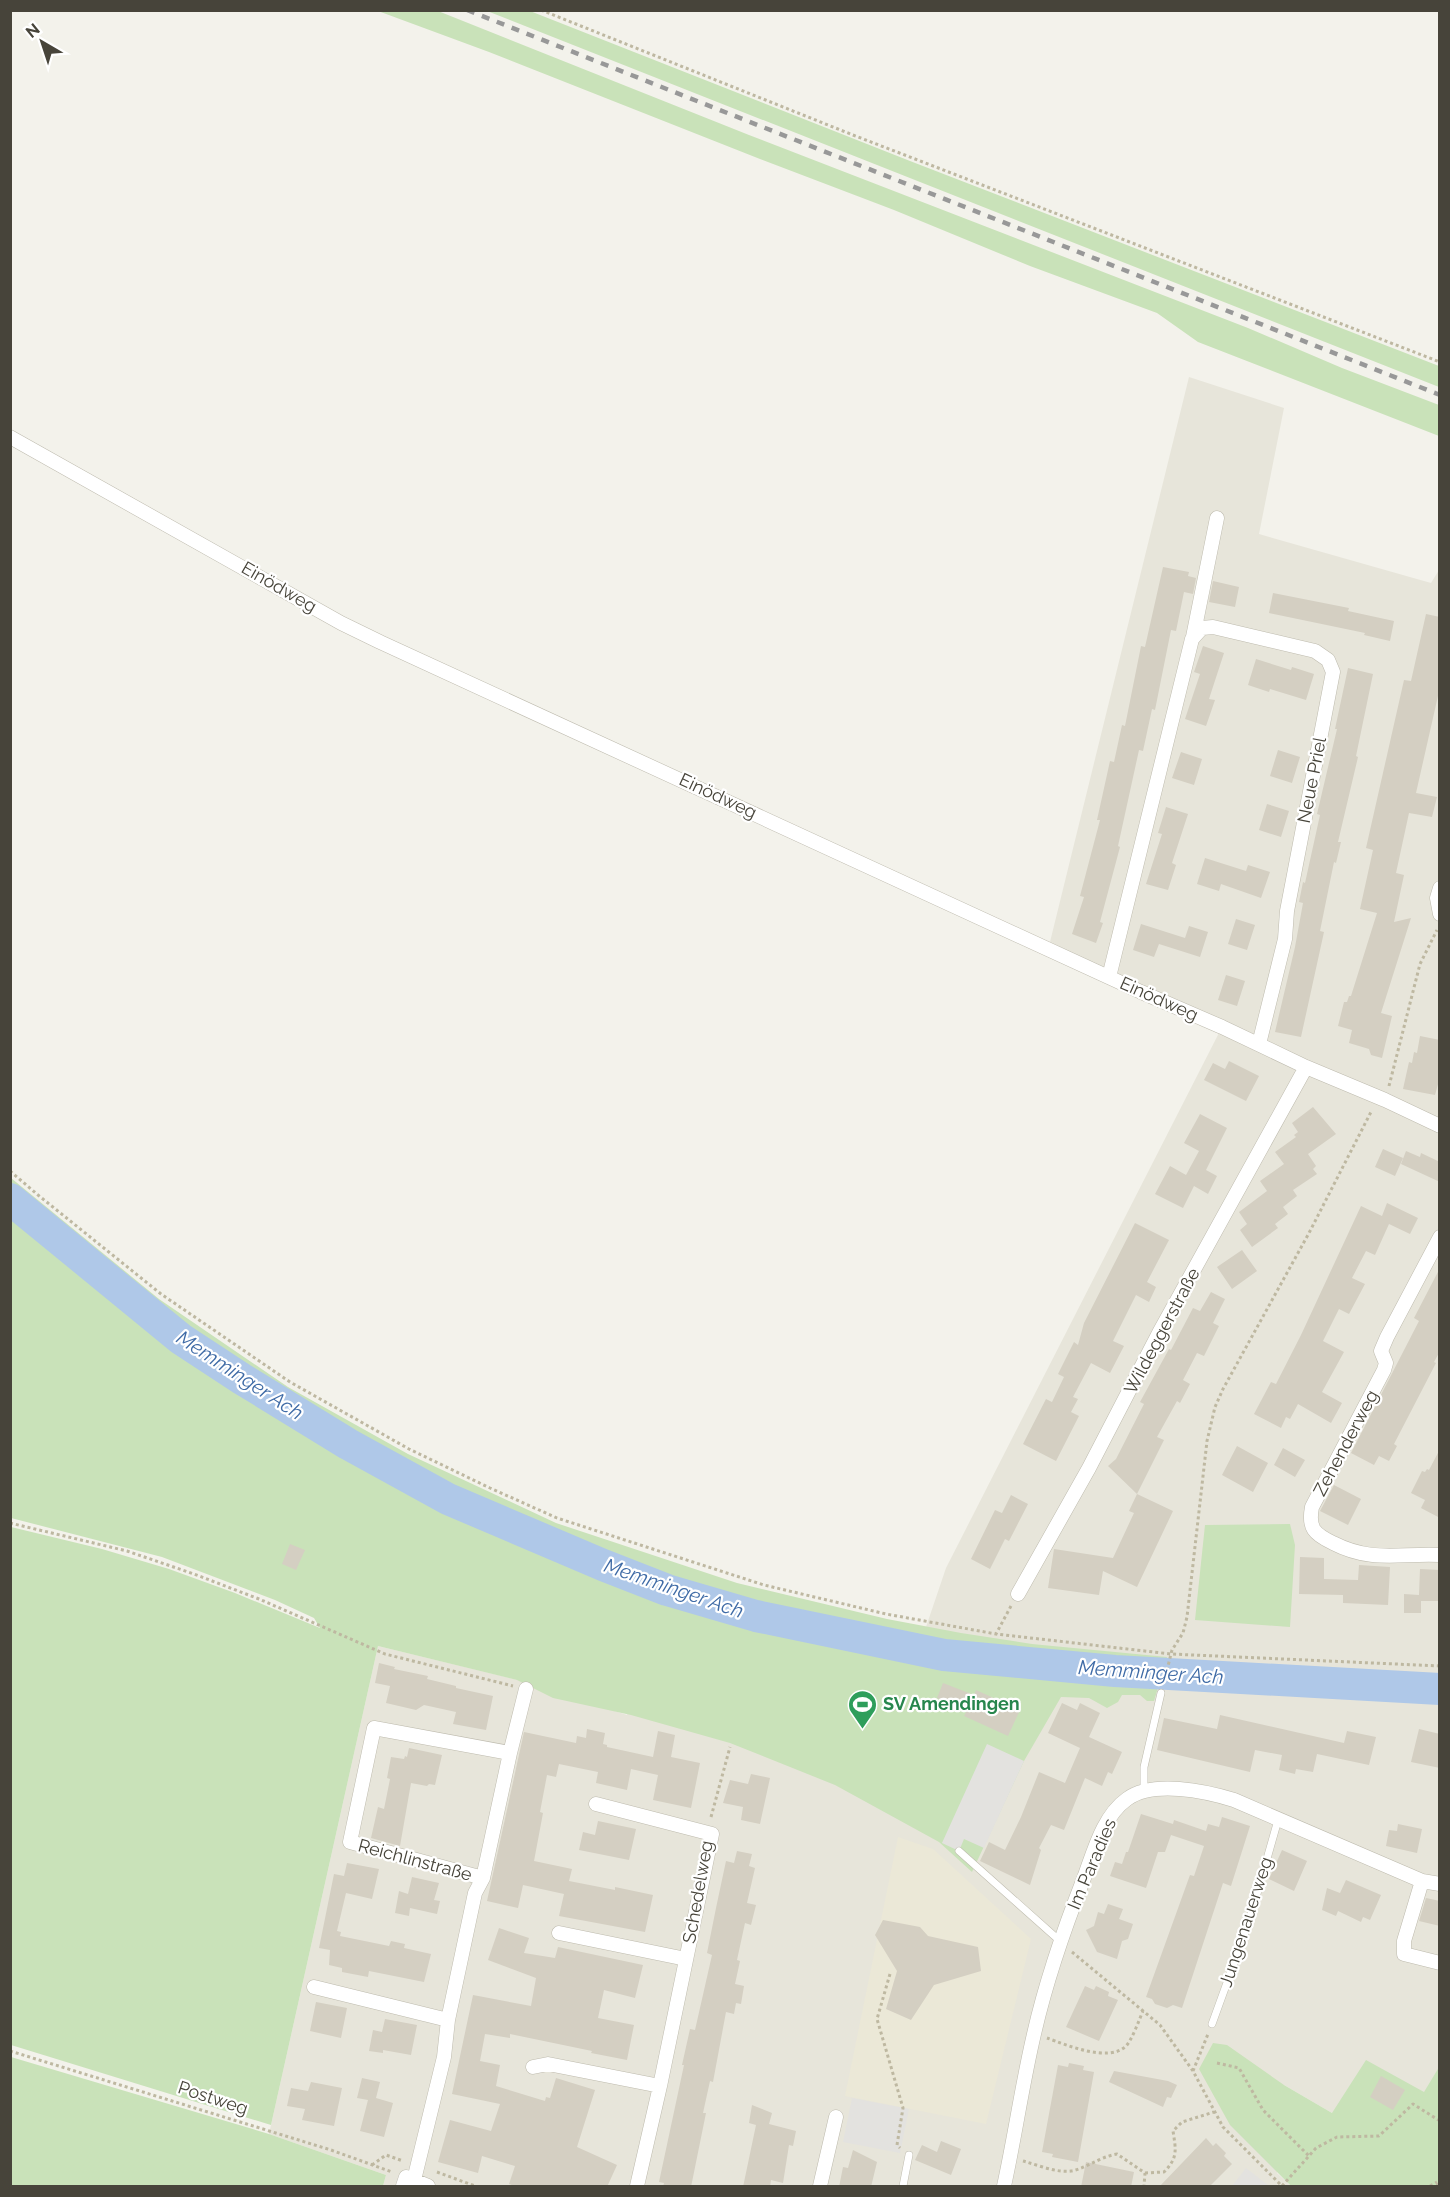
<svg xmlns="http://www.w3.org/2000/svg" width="1450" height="2197" viewBox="0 0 1450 2197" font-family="Raleway,sans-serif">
	<rect width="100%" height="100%" fill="#f3f2eb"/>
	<path fill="#e7e5da" d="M1189 377 1284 408 1259 534 1431 583 1439 570V2067L1424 2093 1332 2113 1284 2085 1277 2173 1291 2186H383L386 2175 269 2134 378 1646 526 1682 627 1715 676 1564 736 1584 870 1617 926 1627 946 1568 1222 1027 1050 942Z"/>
	<path fill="#ebe8d7" d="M898 1837 933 1849 1031 1939 986 2124 845 2096Z"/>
	<path fill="#c9e2b9" d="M378 11H438L749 135 1248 328 1342 368 1439 405V436L1198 342 1157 313 1030 266 894 210 760 159 489 52Z
		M487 11H530L910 161 1439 366V387Z
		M11 1178 159 1299 288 1387 408 1454 556 1523 737 1583 887 1619 961 1633 1032 1644 1167 1657 1154 1701H1147L1140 1695H1122L1118 1702 1107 1708 1089 1698 1061 1697 1024 1761 972 1872 939 1842 835 1785 730 1743 631 1715 553 1698 517 1680 378 1646 271 2125 11 2045V1527L102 1549 169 1569 235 1593 320 1628 314 1618 275 1600 162 1557 11 1518Z
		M1290 1524 1295 1545 1290 1627 1195 1620 1205 1525Z
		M1213 2043 1227 2045 1284 2085 1332 2113 1366 2060 1424 2092 1439 2067V2186H1291L1230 2125 1199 2069Z
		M11 2057 269 2134 386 2175 383 2186H11Z"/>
	<path fill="#e3e2df" d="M987 1744 1024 1761 984 1848 964 1839 959 1851 942 1843Z
		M852 2098 909 2109 900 2153 843 2142Z
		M1246 2168 1268 2185 1267 2186H1232Z"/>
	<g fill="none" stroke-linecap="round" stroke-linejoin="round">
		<path stroke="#afc8e8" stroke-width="32" d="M10 1199 181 1339 242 1379 348 1444 448 1499 603 1565 667 1590 756 1616 944 1655 1115 1671 1440 1689"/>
	</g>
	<path fill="#d4cfc2" d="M1163 567 1189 572 1188 576 1196 578 1193 594 1184 592 1176 631 1171 630 1155 710 1152 709 1143 751 1139 750 1118 846 1120 847 1100 922 1103 923 1096 943 1072 934 1084 897 1080 896 1100 820H1097L1110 761 1114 762 1122 725 1125 726 1141 646 1145 647Z
		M1213 581 1239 587 1235 607 1209 602Z
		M1273 593 1349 608 1348 611 1394 621 1390 641 1364 635 1365 633 1269 613Z
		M1426 614 1440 617V687L1416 793 1437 797 1432 817 1409 813 1396 873 1404 875 1394 922 1411 918 1381 1013 1392 1016 1382 1058 1371 1055 1369 1049 1349 1043 1352 1030 1338 1026 1344 1002H1347L1349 996H1351L1377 913 1360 909 1373 850 1366 848 1404 680 1411 681Z
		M1203 646 1224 653 1209 699 1215 700 1206 726 1185 719 1200 674 1194 672Z
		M1256 659 1291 670 1292 667 1314 674 1306 700 1270 689 1269 692 1248 685Z
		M1348 668 1373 674 1356 756 1358 757 1338 842H1341L1336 863 1334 862 1320 931 1324 932 1301 1037 1275 1032 1295 947 1303 903 1299 902 1303 882 1305 883 1320 815 1317 814 1337 729H1335Z
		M1278 750 1300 757 1292 783 1270 776Z
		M1181 752 1202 759 1194 785 1172 778Z
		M1267 804 1289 811 1281 837 1259 830Z
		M1166 807 1188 814 1172 863 1176 865 1168 890 1146 884 1162 834 1158 833Z
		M1205 858 1246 871 1248 865 1270 872 1261 898 1221 884 1219 891 1197 884Z
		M1236 919 1255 925 1247 950 1228 944Z
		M1141 924 1185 938 1189 926 1208 932 1200 957 1159 944 1154 957 1133 950Z
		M1226 975 1245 981 1237 1006 1218 1000Z
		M1420 1036 1440 1040V1077L1435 1095 1403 1089 1409 1062 1412 1063 1414 1052 1417 1053Z
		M1229 1061 1259 1076 1246 1101 1204 1080 1213 1063 1225 1069Z
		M1313 1107 1336 1134 1308 1154 1316 1166 1313 1169 1317 1174 1293 1190 1297 1196 1283 1207 1288 1214 1275 1224 1278 1228 1252 1247 1240 1230 1247 1224 1239 1212 1267 1191 1260 1181 1284 1164 1275 1152 1296 1137 1294 1135 1298 1132 1292 1123Z
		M1200 1114 1227 1128 1206 1170 1217 1176 1208 1194 1194 1186 1183 1208 1155 1194 1170 1166 1186 1175 1199 1151 1184 1143Z
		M1383 1149 1403 1158 1395 1176 1375 1167Z
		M1406 1151 1420 1157 1421 1153 1440 1162V1182L1401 1164Z
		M1387 1203 1418 1218 1410 1234 1389 1224 1375 1255 1366 1251 1352 1278 1365 1284 1349 1314 1339 1309 1323 1341 1344 1352 1322 1392 1342 1403 1331 1423 1298 1404 1290 1419 1286 1417 1281 1428 1254 1414 1271 1382 1276 1384 1301 1335 1361 1206 1382 1216Z
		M1135 1223 1169 1240 1147 1282 1156 1287 1149 1302 1136 1295 1113 1341 1124 1346 1110 1373 1091 1363 1073 1397 1078 1399 1071 1412 1079 1416 1056 1461 1023 1444 1046 1399 1052 1402 1064 1377 1058 1374 1074 1342 1078 1345 1084 1323Z
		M1242 1250 1257 1271 1232 1289 1217 1267Z
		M1440 1268V1351L1434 1362 1436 1363 1394 1444 1397 1446 1389 1461 1379 1456 1374 1465 1351 1453 1419 1321 1414 1318Z
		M1211 1292 1225 1299 1213 1323 1219 1326 1204 1356 1197 1353 1183 1380 1190 1384 1180 1403 1177 1401 1157 1437 1164 1440 1137 1494 1173 1511 1137 1587 1103 1571 1099 1595 1048 1588 1054 1549 1113 1558 1134 1513 1129 1511 1137 1494 1108 1466 1116 1459 1144 1404 1140 1402 1169 1349 1171 1350 1193 1308 1200 1311Z
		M1237 1446 1268 1463 1253 1492 1222 1475Z
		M1283 1448 1305 1460 1295 1477 1274 1465Z
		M1440 1449V1518L1421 1508 1425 1500 1411 1493 1422 1471 1425 1472 1427 1469 1429 1470Z
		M1334 1485 1361 1499 1348 1525 1320 1511Z
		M1011 1495 1028 1504 1009 1541 1005 1539 990 1569 971 1559 995 1510 1002 1513Z
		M290 1544 305 1550 296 1570 282 1564Z
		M1300 1557 1324 1558V1579L1358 1580 1359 1565 1390 1567 1388 1605 1343 1603V1595L1299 1594Z
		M1420 1569 1440 1570V1601H1421V1613H1404V1594L1419 1595Z
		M379 1663 395 1667 394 1669 428 1676 427 1679 456 1686V1688L493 1696 486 1730 453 1724 456 1712 424 1705 416 1710 386 1703 390 1686 375 1683Z
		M943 1683 974 1695 976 1690 1020 1710 1008 1736 964 1716 967 1710 937 1698Z
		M1062 1703 1077 1710 1080 1703 1100 1713 1089 1737 1122 1752 1112 1774 1108 1772 1102 1786 1085 1778 1064 1830 1051 1825 1039 1848 1041 1850 1030 1885 980 1861 989 1842 1005 1850 1021 1817 1039 1772 1065 1783 1080 1748 1048 1733Z
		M1220 1715 1344 1743 1347 1731 1376 1737 1369 1765 1317 1754 1313 1772 1296 1769 1295 1774 1279 1770 1282 1755 1255 1750 1250 1772 1157 1750 1164 1718 1217 1729Z
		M587 1729 605 1733 603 1744 607 1745V1747L653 1757 658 1731 675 1735 671 1757 700 1763 691 1808 653 1800 658 1775 631 1769 627 1790 596 1783 598 1772 559 1764 556 1777 547 1775 540 1812 543 1813 534 1861 572 1869 569 1881 615 1890V1887L653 1895 645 1932 559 1916 564 1894 523 1885 518 1908 487 1901 524 1732 576 1743 577 1736 586 1738Z
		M1419 1729 1440 1734V1768L1411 1762Z
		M409 1748 442 1755 435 1785 429 1784 427 1786 411 1783 400 1846 371 1838 378 1807 384 1809 390 1779 387 1778 391 1757 404 1759 405 1756 407 1757Z
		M751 1774 770 1778 760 1824 741 1820 743 1807 723 1803 730 1780 748 1784Z
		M1141 1814 1173 1824 1174 1820 1206 1831 1208 1824 1219 1827 1222 1817 1250 1826 1231 1886 1223 1883 1182 2008 1173 2005 1167 2008 1155 2004 1152 1999 1146 1997 1190 1875 1194 1876 1204 1846 1171 1835 1165 1852H1158L1146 1888 1110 1876 1115 1862 1122 1864 1126 1852H1128Z
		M598 1821 636 1829 629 1860 579 1850 583 1832 595 1835Z
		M1398 1824 1422 1829 1417 1853 1386 1846 1389 1830 1397 1831Z
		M1282 1850 1307 1861 1294 1891 1269 1879Z
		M737 1851 752 1854 749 1866 755 1868 747 1903 756 1905 751 1925 745 1923 737 1960 740 1961 735 1984 744 1986 741 2004 736 2003 734 2014 726 2012 713 2082 710 2081 703 2113H706L691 2187H663L664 2183 659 2182 684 2065H682L690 2029 695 2030 712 1955 707 1953 716 1908 726 1861 734 1863Z
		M347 1863 379 1869 372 1899 346 1893 337 1931 341 1932 340 1936 389 1946 391 1941 405 1944 404 1948 431 1954 424 1982 369 1971 368 1977 342 1972V1968L329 1965 330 1950 319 1948 334 1874 344 1876Z
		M412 1877 439 1883 434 1900 440 1901 437 1914 410 1908 409 1916 395 1913 399 1891 408 1894Z
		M1346 1880 1381 1895 1370 1920 1363 1917 1361 1922 1338 1911 1336 1916 1322 1910 1327 1888 1340 1893Z
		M1426 1898 1440 1901V1926L1419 1921Z
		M1108 1904 1123 1909 1119 1919 1133 1924 1128 1939 1122 1941 1117 1959 1097 1952 1086 1930 1094 1926 1098 1912 1104 1914Z
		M883 1920 920 1927 928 1936 978 1947 981 1971 934 1985 911 2020 886 2009 897 1971 875 1935Z
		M499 1928 529 1938 524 1953 555 1958 558 1947 643 1965 635 1998 604 1990 598 2018 634 2025 627 2060 591 2053 592 2051 510 2034V2038L485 2034 480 2061 500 2065 496 2086 545 2101 546 2097 550 2098 556 2078 595 2090 577 2147 617 2165 607 2187H517L509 2184 515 2166 482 2156 478 2173 438 2162 450 2120 491 2131 500 2104 452 2094 473 1995 531 2006 536 1978 488 1960Z
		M1085 1986 1094 1990 1096 1986 1109 1992 1108 1996 1118 2000 1099 2041 1066 2027Z
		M316 2002 347 2008 341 2038 310 2031Z
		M385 2019 417 2025 411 2055 383 2050V2053L369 2051 373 2030 382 2032Z
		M1069 2063 1084 2066 1083 2070 1094 2072 1078 2162 1052 2157 1053 2154 1042 2152 1058 2065 1068 2067Z
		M1114 2071 1168 2081 1177 2085 1171 2098 1167 2097 1163 2107 1109 2082Z
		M1381 2076 1405 2090 1393 2110 1370 2097Z
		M362 2078 380 2082 376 2098 393 2103 384 2137 360 2131 368 2100 357 2098Z
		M311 2082 342 2088 334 2126 302 2120 305 2109 287 2106 291 2088 308 2091Z
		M752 2105 772 2113 769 2124 796 2131 793 2146 789 2145 783 2183 771 2180 770 2187H743L756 2125 749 2123Z
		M1206 2138 1213 2146 1216 2143 1226 2153 1224 2156 1232 2164 1209 2187H1159Z
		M941 2141 961 2149 951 2175 915 2160 922 2145 937 2152Z
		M853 2150 877 2162 871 2187H839L843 2167 848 2168Z
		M1086 2162 1134 2172 1131 2187H1081Z"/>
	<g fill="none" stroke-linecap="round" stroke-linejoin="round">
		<defs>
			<path id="lane" d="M1144 1791V1767L1161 1693
				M959 1851 1060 1941
				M1212 2024 1249 1922 1278 1820
				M903 2186 909 2155"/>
			<path id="street" d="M10 437 341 623 380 642 1141 992 1222 1027 1306 1067 1385 1100 1440 1126
				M1193 637 1217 518
				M1440 888 1437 898 1440 914
				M1109 977 1192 639 1202 628 1213 627 1315 651 1328 660 1333 672 1287 911 1285 939 1259 1044
				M1440 1237 1387 1337 1381 1351 1386 1363 1384 1370 1312 1507C1308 1528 1314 1534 1333 1543 1372 1563 1399 1553 1440 1555
				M1018 1594 1089 1468 1159 1333 1306 1067
				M596 1804 712 1834 660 2086 637 2186
				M483 1878 350 1842 374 1728 510 1753
				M1422 1881 1404 1941V1954L1440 1963
				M559 1933 686 1959
				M314 1987 448 2020
				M533 2067 548 2064 660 2086
				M414 2180 444 2057 448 2020 475 1893 483 1878 510 1753 526 1689
				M403 2186 406 2177 428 2186
				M820 2186 836 2117
				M1004 2186C1015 2136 1022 2085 1034 2034 1046 1981 1064 1929 1084 1878 1094 1851 1103 1816 1127 1799 1153 1780 1205 1791 1234 1800L1422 1881 1440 1884"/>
		</defs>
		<use href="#lane" stroke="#bebbae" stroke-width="8"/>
		<use href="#street" stroke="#bebbae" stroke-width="15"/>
		<path stroke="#beb8a1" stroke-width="3" stroke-dasharray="3 3" stroke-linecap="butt" d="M541 10 853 135 1440 362
			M1389 1086 1420 964 1437 930
			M10 1171 38 1195 161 1294 290 1382 409 1449 490 1488 557 1518 764 1585 886 1614 996 1634
			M10 1523 127 1551 194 1574 259 1599 385 1654 513 1686
			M1011 1606 996 1634 1171 1654 1440 1666
			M1164 1682 1172 1650 1183 1633 1187 1617 1207 1441 1215 1407 1223 1389 1309 1233 1372 1110
			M711 1817 730 1747
			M1072 1952 1160 2025 1193 2071 1223 2127 1282 2186
			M890 1974 877 2019 903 2108 897 2145 900 2148
			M1047 2038C1066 2045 1109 2063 1126 2046 1132 2040 1139 2020 1143 2011
			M10 2051 331 2150 392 2172
			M1217 2063 1239 2068 1263 2110 1309 2156
			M1193 2071 1208 2034
			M1023 2161C1038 2165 1056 2173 1071 2171 1085 2169 1099 2157 1117 2154L1145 2173 1144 2186
			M372 2165 386 2155 403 2161
			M437 2172 475 2186
			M1145 2173 1164 2172C1178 2158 1176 2150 1173 2131L1182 2122 1214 2112
			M1282 2186 1316 2148 1337 2137 1379 2136 1413 2104 1440 2121
			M1430 2186 1437 2182
			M1437 2186 1440 2179"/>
		<use href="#lane" stroke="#fff" stroke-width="7"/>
		<use href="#street" stroke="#fff" stroke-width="14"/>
		<path stroke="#989898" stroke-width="4.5" stroke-dasharray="8 8" stroke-linecap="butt" d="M467 10 1440 395"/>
	</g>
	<defs>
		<symbol id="stadium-pin" viewBox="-11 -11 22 30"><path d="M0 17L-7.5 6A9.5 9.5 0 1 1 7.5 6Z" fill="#2e9e5b" stroke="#fff"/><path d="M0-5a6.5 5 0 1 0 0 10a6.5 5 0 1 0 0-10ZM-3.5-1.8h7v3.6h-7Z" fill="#fff"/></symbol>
	</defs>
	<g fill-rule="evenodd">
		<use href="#stadium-pin" x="846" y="1688" width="33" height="45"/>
	</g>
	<g text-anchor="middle" stroke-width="4.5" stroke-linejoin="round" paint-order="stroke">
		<g font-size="18" fill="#47443a" stroke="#fff">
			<text transform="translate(279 587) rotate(30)" y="6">Einödweg</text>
			<text transform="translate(1312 780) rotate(-79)" y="6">Neue Priel</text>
			<text transform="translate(718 796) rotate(25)" y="6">Einödweg</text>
			<text transform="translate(1159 999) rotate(24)" y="6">Einödweg</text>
			<text transform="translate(1162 1331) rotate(-62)" y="6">Wildeggerstraße</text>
			<text transform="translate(1346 1443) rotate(-62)" y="6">Zehenderweg</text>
			<text transform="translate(415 1860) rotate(15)" y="6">Reichlinstraße</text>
			<text transform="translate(1092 1864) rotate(-67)" y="6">Im Paradies</text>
			<text transform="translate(698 1892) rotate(-80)" y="6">Schedelweg</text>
			<text transform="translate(1246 1922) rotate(-72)" y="6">Jungenauerweg</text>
			<text transform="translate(213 2098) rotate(18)" y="6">Postweg</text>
		</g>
		<g font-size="18" font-weight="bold" fill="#27864d" stroke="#fff" text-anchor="start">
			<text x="883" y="1710">SV Amendingen</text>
		</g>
		<g font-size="20" font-style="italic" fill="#3f6ba6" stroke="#fff">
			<text transform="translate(240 1375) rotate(33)" y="7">Memminger Ach</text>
			<text transform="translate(674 1588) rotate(19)" y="7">Memminger Ach</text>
			<text transform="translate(1151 1672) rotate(4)" y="7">Memminger Ach</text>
		</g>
	</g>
	<rect width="1450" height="2197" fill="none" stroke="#47443a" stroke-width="24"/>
	<g transform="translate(42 42) rotate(321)" stroke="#ffffff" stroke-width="4.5" paint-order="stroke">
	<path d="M0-4.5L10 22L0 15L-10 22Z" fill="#47443a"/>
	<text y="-9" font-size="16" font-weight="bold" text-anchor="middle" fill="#47443a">N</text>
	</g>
</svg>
